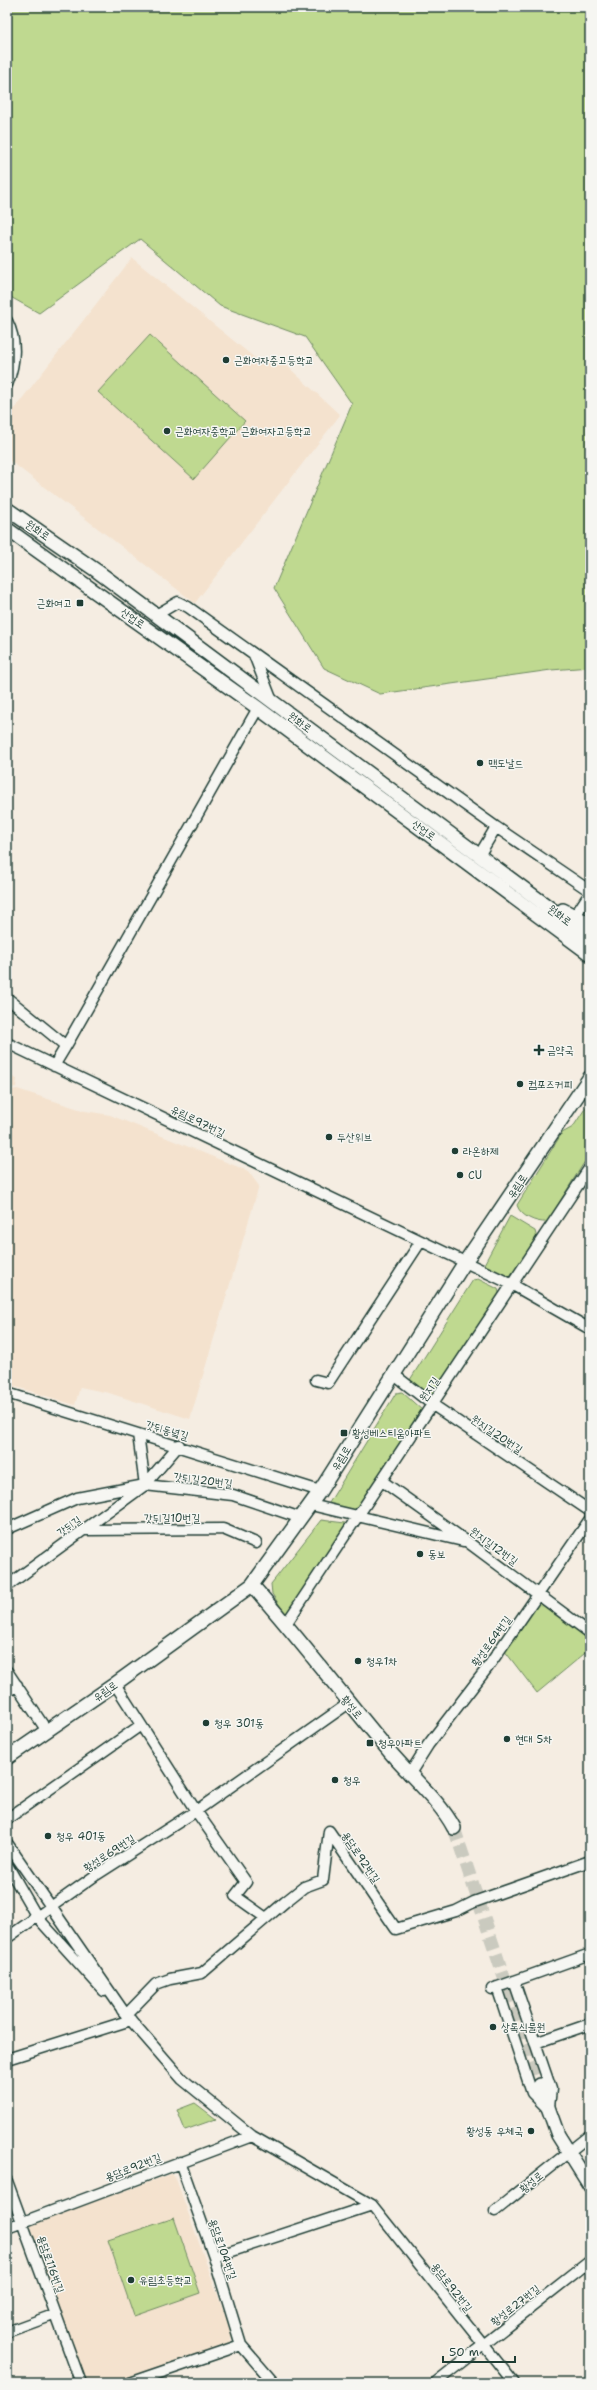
<svg xmlns="http://www.w3.org/2000/svg" width="597" height="2390" viewBox="0 0 597 2390" font-family="'Shantell Sans','Poor Story',sans-serif">
	<rect width="100%" height="100%" fill="#f5ede2"/>
	<filter id="ink" filterUnits="userSpaceOnUse"><feTurbulence type="fractalNoise" baseFrequency=".025" numOctaves="2"/><feDisplacementMap in="SourceGraphic" scale="8" xChannelSelector="R" yChannelSelector="G"/><feConvolveMatrix kernelMatrix="1 2 1 2 8 2 1 2 1" color-interpolation-filters="sRGB"/></filter>
	<g filter="url(#ink)">
		<path fill="#f4e2ce" d="M132 258 261 363H284L340 415 195 603 9 460 7 418Z
			M7 1075 17 1079 16 1087 7 1089Z
			M17 1089 85 1111 110 1115 248 1171 259 1186 190 1419 109 1393 80 1387 75 1405 7 1384V1091Z
			M172 2174 176 2179 232 2335 230 2342 114 2383H84L30 2225Z"/>
		<path fill="#bfd990" stroke="#6f8b62" d="M7 7H590V667L551 670 380 694 324 668 274 588 352 404 305 337 220 306 140 239 39 313 7 295Z
			M150 335 245 421 194 479 98 392Z
			M590 1101V1153L547 1222C536 1223 520 1216 517 1205L562 1133 573 1127Z
			M510 1216 535 1231 537 1239 512 1277 506 1280 482 1268Z
			M478 1279 498 1289 500 1296 430 1399 408 1383 473 1280Z
			M402 1392 423 1411 356 1514 331 1505 329 1503 396 1393Z
			M321 1520 345 1523 347 1528 290 1613H285L272 1594 271 1584Z
			M540 1600 590 1640V1649L537 1693 504 1650Z
			M195 2103 216 2119 185 2130 177 2110Z
			M174 2218 200 2293 134 2316 108 2240Z"/>
		<g fill="none" stroke-linecap="round" stroke-linejoin="round">
			<path stroke="#cacabf" stroke-width="13" stroke-dasharray="13 6" stroke-linecap="butt" d="M454 1828 540 2085"/>
			<defs>
				<path id="minor" d="M7 321C17 341 15 364 7 385
					M156 615 178 602 188 607 496 827 590 891
					M254 655 272 701
					M480 854 496 827
					M575 916 590 893
					M7 998 66 1046 54 1066
					M7 1043 513 1285 590 1329
					M66 1046 258 708
					M393 1374 433 1405 590 1511
					M316 1380 328 1383 421 1241
					M7 1393 320 1491
					M138 1434 145 1485
					M382 1481 469 1543 590 1633
					M311 1505 463 1541
					M7 1529 77 1498 145 1485 233 1495 301 1518
					M85 1530 223 1529 256 1543
					M7 1586 145 1485 179 1445
					M286 1624 590 1167
					M7 1671 47 1731
					M115 1684 196 1811 246 1882 235 1896 266 1918
					M7 1692 17 1685
					M409 1775 428 1745 488 1667 590 1519
					M7 1819 141 1725
					M7 1843 126 2015 156 1984 170 1979 202 1973 285 1902 304 1887 323 1880 329 1831 396 1929 456 1911 474 1902 590 1861
					M7 1865 37 1917 104 1991
					M7 1938 96 1875 196 1811 349 1703
					M514 1981 551 2089 549 2107
					M497 1987 532 2093 548 2109
					M492 1989 590 1954
					M122 2010 182 2079 252 2136 372 2205 514 2383
					M535 2043 590 2024
					M7 2059 131 2020
					M180 2162 214 2257 241 2345
					M7 2181 81 2383
					M495 2211 590 2135
					M7 2228 252 2136
					M214 2257 372 2205
					M7 2332 56 2314
					M130 2383 241 2345 274 2383
					M435 2383 590 2261"/>
				<path id="tertiary" d="M7 509 97 571 590 938
					M7 529 258 708 590 954
					M563 910 590 924
					M252 1585C300 1639 343 1696 390 1752 410 1776 440 1801 454 1828
					M7 1758 115 1684 252 1585 320 1491 465 1262 590 1077
					M540 2085 558 2135 590 2186"/>
			</defs>
			<use href="#minor" stroke="#1f3d34" stroke-width="13"/>
			<use href="#tertiary" stroke="#1f3d34" stroke-width="16"/>
			<use href="#minor" stroke="#f6f6f2" stroke-width="10"/>
			<use href="#tertiary" stroke="#f6f6f2" stroke-width="13"/>
		</g>
	</g>
	<g fill="#1f3d34" stroke="#f6f6f2" stroke-width="1.5">
		<circle cx="226" cy="360" r="4"/>
		<circle cx="167" cy="431" r="4"/>
		<rect x="76" y="599" width="8" height="8" rx="2"/>
		<circle cx="480" cy="763" r="4"/>
		<path d="M537 1044h4v4h4v4h-4v4h-4v-4h-4v-4h4z"/>
		<circle cx="520" cy="1084" r="4"/>
		<circle cx="329" cy="1137" r="4"/>
		<circle cx="455" cy="1151" r="4"/>
		<circle cx="460" cy="1175" r="4"/>
		<rect x="340" y="1429" width="8" height="8" rx="2"/>
		<circle cx="420" cy="1554" r="4"/>
		<circle cx="358" cy="1661" r="4"/>
		<circle cx="206" cy="1723" r="4"/>
		<circle cx="507" cy="1739" r="4"/>
		<rect x="366" y="1739" width="8" height="8" rx="2"/>
		<circle cx="335" cy="1780" r="4"/>
		<circle cx="48" cy="1836" r="4"/>
		<circle cx="493" cy="2027" r="4"/>
		<circle cx="531" cy="2131" r="4"/>
		<circle cx="131" cy="2280" r="4"/>
	</g>
	<g text-anchor="middle" stroke-width="3" stroke-linejoin="round" paint-order="stroke">
		<g font-size="11" fill="#1f3d34" stroke="#f6f6f2" text-anchor="start">
			<text x="234" y="364">근화여자중고등학교</text>
			<text x="175" y="435">근화여자중학교 근화여자고등학교</text>
			<text x="72" y="607" text-anchor="end">근화여고</text>
			<text x="488" y="767">맥도날드</text>
			<text x="547" y="1054">금약국</text>
			<text x="528" y="1088">컴포즈커피</text>
			<text x="337" y="1141">두산위브</text>
			<text x="463" y="1155">라온하제</text>
			<text x="468" y="1179">CU</text>
			<text x="352" y="1437">황성베스티움아파트</text>
			<text x="428" y="1558">동보</text>
			<text x="366" y="1665">청우1차</text>
			<text x="214" y="1727">청우 301동</text>
			<text x="515" y="1743">현대 5차</text>
			<text x="378" y="1747">청우아파트</text>
			<text x="343" y="1784">청우</text>
			<text x="56" y="1840">청우 401동</text>
			<text x="501" y="2031">상록식물원</text>
			<text x="523" y="2135" text-anchor="end">황성동 우체국</text>
			<text x="139" y="2284">유림초등학교</text>
		</g>
		<g font-size="11" fill="#1f3d34" stroke="#f6f6f2">
			<text transform="translate(38 530) rotate(35)" y="4">원화로</text>
			<text transform="translate(133 618) rotate(35)" y="4">산업로</text>
			<text transform="translate(300 722) rotate(36)" y="4">원화로</text>
			<text transform="translate(424 830) rotate(36)" y="4">산업로</text>
			<text transform="translate(560 915) rotate(37)" y="4">원화로</text>
			<text transform="translate(198 1121) rotate(26)" y="4">유림로97번길</text>
			<text transform="translate(517 1186) rotate(-56)" y="4">유림로</text>
			<text transform="translate(429 1389) rotate(-56)" y="4">원지길</text>
			<text transform="translate(167 1430) rotate(16)" y="4">갓뒤동녘길</text>
			<text transform="translate(497 1434) rotate(34)" y="4">원지길20번길</text>
			<text transform="translate(341 1458) rotate(-58)" y="4">유림로</text>
			<text transform="translate(203 1480) rotate(7)" y="4">갓뒤길20번길</text>
			<text x="172" y="1522">갓뒤길10번길</text>
			<text transform="translate(69 1526) rotate(-36)" y="4">갓뒤길</text>
			<text transform="translate(494 1546) rotate(36)" y="4">원지길12번길</text>
			<text transform="translate(491 1641) rotate(-54)" y="4">황성로64번길</text>
			<text transform="translate(105 1691) rotate(-35)" y="4">유림로</text>
			<text transform="translate(352 1707) rotate(51)" y="4">황성로</text>
			<text transform="translate(109 1853) rotate(-33)" y="4">황성로69번길</text>
			<text transform="translate(361 1857) rotate(56)" y="4">용담로92번길</text>
			<text transform="translate(133 2167) rotate(-21)" y="4">용담로92번길</text>
			<text transform="translate(531 2182) rotate(-39)" y="4">황성로</text>
			<text transform="translate(223 2249) rotate(71)" y="4">용담로104번길</text>
			<text transform="translate(51 2264) rotate(71)" y="4">용담로116번길</text>
			<text transform="translate(452 2287) rotate(52)" y="4">용담로92번길</text>
			<text transform="translate(515 2305) rotate(-38)" y="4">황성로27번길</text>
		</g>
	</g>
	<rect width="597" height="2390" fill="none" stroke="#f6f6f2" stroke-width="24"/>
	<rect x="12" y="12" width="573" height="2366" fill="none" stroke="#1f3d34" stroke-width="1.5" filter="url(#ink)"/>
	<path d="M443 2356v6h72v-6" fill="none" stroke="#1f3d34" stroke-width="2"/>
	<text x="449" y="2356" font-size="12" fill="#1f3d34" stroke="#f6f6f2" stroke-width="3" paint-order="stroke">50 m</text>
</svg>
